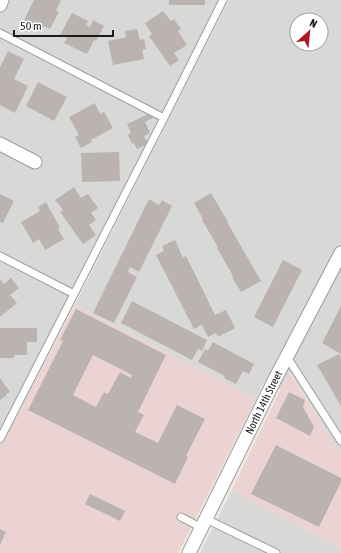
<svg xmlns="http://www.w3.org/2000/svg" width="341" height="553" viewBox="0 0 341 553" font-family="'Asap Condensed',sans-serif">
	<rect width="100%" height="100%" fill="#ece8e2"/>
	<path fill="#d9d8d8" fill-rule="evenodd" d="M0 0H228L0 448Z
		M229 0H341V455L290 372 281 390 264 381 256 399 75 305ZM297 20H321V44H297Z
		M232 490 341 548V553H200Z"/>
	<path fill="#ebd3d4" d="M75 305 256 399 178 553H0V448Z
		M289 372 341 455V548L232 490Z"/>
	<path fill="#bbb3af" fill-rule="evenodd" d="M34 0H61L56 11 59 12 50 29 44 26 40 33 22 24Z
		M169 0H205V5H169Z
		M163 11 171 21 174 19 181 29 178 31 187 45 174 53 179 60 170 66 149 36 152 34 145 23Z
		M72 13 88 21 86 25 90 27 93 20 104 26 96 41 94 40 87 54 64 43 67 38 60 35Z
		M137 29 140 40 144 39 146 49 142 50 144 59 113 65 108 41 126 37 125 31Z
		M8 51 24 59 14 79 28 86 15 113 0 105V67Z
		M38 82 67 97 54 121 26 106Z
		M95 103 100 114 104 112 113 128 91 140 92 142 81 148 75 137 79 135 69 117Z
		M150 113 153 118 145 122 150 133 144 136 148 144 137 149 134 143 132 144 128 135 131 133 127 124Z
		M119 152 120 181 82 182 81 153Z
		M74 187 81 198 88 194 98 208 91 213 96 220 89 225 96 235 83 244 60 212 63 210 55 200Z
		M211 193 228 222H227L261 281 241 292 232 277 233 276 217 248 218 247 202 220 203 219 194 203Z
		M0 194 14 201 3 223 0 222Z
		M149 199 159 205 162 200 172 206 139 272 130 267 128 272 137 277 114 323 93 313Z
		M46 202 60 228 58 229 64 239 45 250 39 239 33 243 21 222 40 211 38 207Z
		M175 240 183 258 186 256 215 315 226 310 235 328 218 337 216 333 208 337 202 325 194 329 156 255 164 251 162 246Z
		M283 260 302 270 273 327 254 317Z
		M11 278 19 288 10 295 17 303 0 317V279L4 284Z
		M132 301 207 340 202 351 198 349 192 360 121 323Z
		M341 306V354L322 343Z
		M76 309 166 355 138 412 144 415 135 432 158 443 177 405 205 419 186 456 188 457 175 484 28 410 63 341 60 340ZM93 355 132 375 131 378 120 372 108 394 104 392 96 407 73 395Z
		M0 328H37V342H27V355H14V358H0Z
		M213 342 254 364 249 374 243 371 236 384 224 378 225 376 198 362 205 349 208 351Z
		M339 354 341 358V406L317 365Z
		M0 378 10 392 6 394 7 395 0 400Z
		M289 392 305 400 303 407 314 427 310 436 276 418Z
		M276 445 341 478V482L319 527 251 494Z
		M90 494 125 511 120 521 85 504Z
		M0 529 6 532 0 545Z"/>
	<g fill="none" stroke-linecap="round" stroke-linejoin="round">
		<defs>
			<path id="service" d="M0 33 164 118
				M0 256 74 294
				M287 357 341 441
				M0 439 164 118 223 0
				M181 517 202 528
				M206 519 276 553"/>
			<g id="minor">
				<path d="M0 5 2 0"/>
				<path d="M0 144 35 162"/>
				<path id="s1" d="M189 553 274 381 341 253"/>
			</g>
		</defs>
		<use href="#service" stroke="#9c9c9c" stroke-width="9"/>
		<use href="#minor" stroke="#9c9c9c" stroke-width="15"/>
		<use href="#service" stroke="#fff" stroke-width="7"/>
		<use href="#minor" stroke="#fff" stroke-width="13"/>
	</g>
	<g text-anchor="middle" stroke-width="3.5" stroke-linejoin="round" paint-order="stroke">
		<g font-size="11" fill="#1b1b1b" stroke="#fff">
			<text dy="4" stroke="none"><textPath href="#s1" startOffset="168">North 14th Street</textPath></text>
		</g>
	</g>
	<g transform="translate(309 32) rotate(27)"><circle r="19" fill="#ffffff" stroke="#a4a4a4"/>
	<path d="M0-3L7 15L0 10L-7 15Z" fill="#ae1824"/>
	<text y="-6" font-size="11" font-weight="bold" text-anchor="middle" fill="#1b1b1b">N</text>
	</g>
	<path d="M14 30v6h99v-6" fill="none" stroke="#1b1b1b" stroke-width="2"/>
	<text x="20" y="30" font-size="12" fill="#1b1b1b" stroke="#ffffff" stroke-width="3" paint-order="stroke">50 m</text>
</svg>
